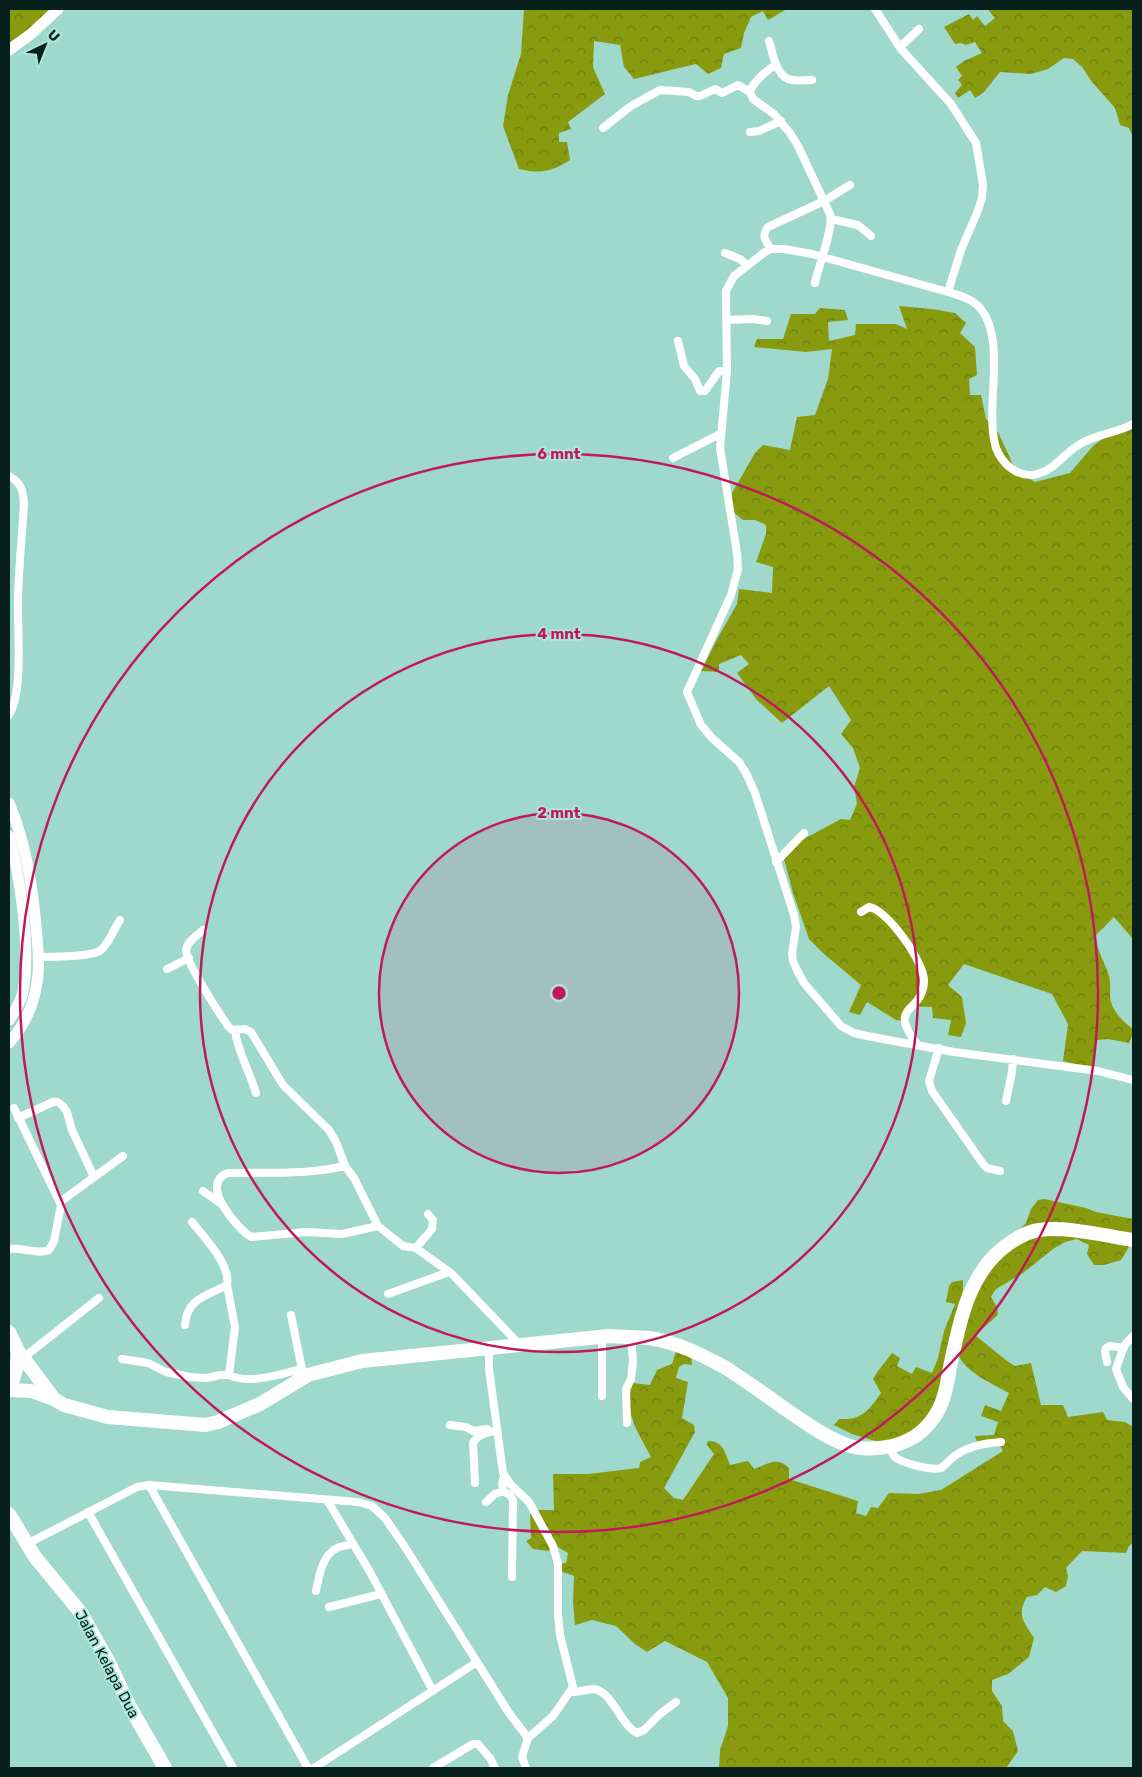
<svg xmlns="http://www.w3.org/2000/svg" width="1142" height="1777" viewBox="0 0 1142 1777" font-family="Rubik,sans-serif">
	<defs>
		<pattern id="forest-crowns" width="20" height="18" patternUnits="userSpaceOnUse" patternTransform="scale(1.25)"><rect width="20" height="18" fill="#889b0f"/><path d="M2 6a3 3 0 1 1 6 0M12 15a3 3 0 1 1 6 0" fill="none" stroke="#6d7e0e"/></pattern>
	</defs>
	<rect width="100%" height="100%" fill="#9ed9cb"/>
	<path fill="url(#forest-crowns)" d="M9 9H53L9 46Z
		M524 9H787L768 20 763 11 751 17 744 33 741 48 724 54 721 68 708 74 696 64 634 79 624 67 620 45 594 41 593 67 605 94 568 122 571 129 559 133V142H567L570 160C551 172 540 174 519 169L503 126 508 95 521 54Z
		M990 9H1133V137L1129 128 1120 125 1115 108 1092 82 1082 67 1073 59 1064 58 1048 69 1031 74 1000 72 984 92 975 98 970 90 958 98 955 93 962 85 958 80 962 76 956 67 964 61 982 53 975 42 966 45 961 43 955 44 944 27 969 14 973 20 977 16 985 26 995 18 989 11Z
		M899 306 932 309 955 313 966 323 960 333 975 347 977 375 969 379 970 395H981L986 419 996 428 1016 471 1035 482 1070 473 1093 446 1119 427H1133V939L1114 917 1095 936C1097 951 1105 962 1109 976 1111 983 1110 988 1110 995 1110 1009 1123 1022 1133 1029V1034L1129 1043 1108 1039 1097 1040 1092 1068 1063 1061 1068 1024 1052 994 964 964 948 985 962 997 966 1023 961 1037 948 1035 951 1020 933 1018 932 1007 906 1006 902 1021 896 1020 867 1002 860 1015 849 1012 861 985 824 954 809 939 793 893 784 859 802 840 841 819 850 820 857 804 854 787 860 768 853 748 841 734 851 720 829 686 782 723 756 699 737 673 749 664 741 655 719 664V672L701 671 716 641 737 604 739 589 772 593 773 567 756 562 766 534V525L755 520H743L729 509 732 493 755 453 763 445 790 450 797 417 815 415 828 379 832 349 806 352 754 347 757 339H783L791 314H815L820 308 845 310 848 320 828 322 829 341 855 335 856 324H896L907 329Z
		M1044 1199 1086 1208 1096 1212 1133 1219C1133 1237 1132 1244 1121 1260L1104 1265H1094L1087 1254 1089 1245 1077 1239 1065 1242 1053 1249 1023 1273 996 1289 991 1297 997 1307 998 1315 975 1335 1007 1361 1015 1366 1031 1363 1041 1405H1063L1068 1417 1103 1412 1107 1420 1125 1422 1133 1427V1543L1129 1546 1126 1553 1082 1551 1066 1568 1068 1576 1066 1586 1056 1592 1045 1587 1037 1595 1027 1597C1016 1615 1024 1622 1034 1638L1029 1657 1008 1674 992 1680V1691L1002 1706 1003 1721 1013 1731 1018 1751 1006 1768H719L720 1750 728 1726V1698L707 1662 665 1641 647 1652 635 1644 616 1626 592 1620 575 1625 573 1602 574 1576 560 1571 559 1563H566L568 1553 556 1546 548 1551 533 1549 526 1541 531 1538 530 1515 535 1510H554L553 1474H588L639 1468 640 1462 651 1457 636 1429 631 1415 628 1399 633 1383 650 1385 657 1370 672 1364 677 1348 691 1353 692 1365 684 1364 679 1367 676 1378 688 1382 682 1418 694 1425 695 1432 664 1488 674 1498 683 1500 714 1454 707 1445 708 1441C723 1441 725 1452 730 1465L748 1461 754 1469C768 1464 777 1456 789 1468V1479L858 1501 856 1513 866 1516 871 1507 878 1508 889 1493 918 1494 941 1490 1003 1451 997 1441 978 1444 975 1436 994 1435 998 1422 981 1416 985 1405 1001 1411 1009 1393C994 1385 968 1373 960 1358L951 1357 943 1394 916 1433 882 1443 852 1434 834 1425 839 1419C863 1420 868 1411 881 1393L873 1379 878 1371 892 1353 900 1358 897 1366 912 1374 916 1367 932 1373 938 1358 944 1331 955 1304 946 1302 949 1286 952 1282 963 1280V1290L960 1306 972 1278 1026 1223 1031 1209 1038 1200Z"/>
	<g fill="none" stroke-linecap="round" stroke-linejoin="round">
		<path stroke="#fff" stroke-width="8" d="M875 9 901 49 951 104 976 143 983 185 982 198 977 213 961 250 948 292C961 296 973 299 981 309 1007 342 984 409 996 448 1002 464 1019 479 1037 474 1054 470 1063 455 1077 446 1094 434 1115 434 1133 424
			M769 41C773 53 776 78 792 80 798 81 806 80 812 80
			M900 47 919 29
			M776 65C768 69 752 83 750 92L753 99 774 114 790 133 798 146 830 214C834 228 818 267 815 283
			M603 128 631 106 660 90 689 92 696 96H700L715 89 722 93 738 85 750 92
			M750 132 759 131 781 121
			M831 219 858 225 871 236
			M771 249C765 240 761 236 768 227L824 201 850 185
			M725 253 740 259 747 265
			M948 292 812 254 784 249H771L765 252 734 276 726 291 727 371 720 448 737 553 738 569 731 595 687 692 701 725 712 738 739 762 746 773 755 793 794 915 796 927 792 954 793 961 797 970 804 983 841 1026 854 1033 867 1036 954 1052 1098 1071 1133 1080
			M726 320 753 319 767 321
			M678 341 684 366 695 379 700 391H705L719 371H727
			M673 458 720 434
			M9 476C22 483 23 491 24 504 22 535 19 566 18 597 17 626 24 692 9 715
			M776 862 804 833
			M861 912 869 907C887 909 925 963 924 981 923 1014 886 1004 917 1044
			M203 930C197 936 186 942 186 951 187 964 219 1013 228 1026L232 1030 245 1029 251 1032 283 1085 329 1130 336 1142 345 1166 354 1178 378 1226 403 1246 416 1248 452 1274 520 1345
			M38 957C51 957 92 957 101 950 109 943 114 929 120 920
			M167 969 189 958
			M235 1031C238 1053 250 1072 256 1093
			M939 1048 929 1081 932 1091 983 1164 987 1168 1000 1171
			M1006 1101 1012 1072 1013 1059
			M18 1118 53 1102H58L63 1106 67 1112 72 1130 94 1177
			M345 1166C306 1175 268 1172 228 1173 198 1184 237 1228 251 1237L306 1232 342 1234 378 1226
			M203 1191 223 1205
			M60 1202 123 1156
			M416 1248 432 1229 433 1220 428 1214
			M9 1249C22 1247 37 1255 49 1250L54 1241 61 1205 14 1108
			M227 1285 235 1327 229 1375C250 1385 279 1374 302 1369L308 1375
			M388 1294 449 1272
			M291 1315 302 1369
			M185 1325C187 1298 207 1296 227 1285 231 1265 204 1237 192 1222
			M1133 1336 1124 1346 1116 1369 1123 1387 1133 1399
			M23 1358 99 1298
			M122 1359 148 1363 166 1372 190 1377 207 1378 220 1375H229
			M1107 1362 1105 1351 1106 1348 1110 1346 1124 1348
			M602 1396V1337
			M627 1423 626 1389 631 1379 633 1361 631 1337
			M450 1425 466 1427 473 1431 487 1429
			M890 1446C891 1450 892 1454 895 1457 902 1463 932 1471 941 1468 946 1465 951 1458 956 1455 969 1446 986 1443 1001 1442
			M504 1477 502 1483 503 1491 510 1495 513 1500 512 1577
			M475 1483 473 1443C477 1434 488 1433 497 1430
			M149 1485 308 1768
			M327 1500 370 1572 433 1691
			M486 1502 495 1494 503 1491
			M88 1512 233 1768
			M27 1544 137 1487 149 1485 358 1502 372 1506 385 1518 405 1547 477 1662 314 1768
			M316 1591C319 1577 322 1555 337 1548 342 1546 348 1545 353 1544
			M329 1607 381 1594
			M477 1662 509 1713 528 1738 553 1716 573 1687 560 1635 558 1614V1564L553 1546 529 1502 511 1485 503 1473 489 1369V1348
			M571 1692C578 1692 590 1689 594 1689 613 1692 621 1726 637 1733L644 1730 660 1714 676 1702
			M433 1768 473 1744H478L490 1758 495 1768
			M526 1768 522 1757 528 1738"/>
		<path stroke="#fff" stroke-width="11" d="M9 50 31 34 58 9
			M9 803C27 845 33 891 37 936 38 951 40 967 37 982 34 1005 24 1026 9 1043
			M9 836C20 875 30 945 24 985 23 997 16 1011 9 1020"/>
		<path stroke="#fff" stroke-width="14" d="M9 1332 18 1351 54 1399
			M9 1389C15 1377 18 1365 18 1351
			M9 1390 31 1391 54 1399 64 1405 108 1417 205 1425 218 1422 260 1404 308 1375 362 1361 609 1336C623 1337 636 1337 649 1338 677 1342 702 1355 726 1368 746 1381 766 1395 785 1409 805 1422 824 1437 847 1445 861 1450 878 1449 892 1446 908 1442 922 1434 932 1420 944 1405 947 1385 950 1367 959 1325 967 1277 1003 1248 1013 1240 1026 1232 1039 1230 1066 1226 1106 1236 1133 1240
			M9 1514 35 1557 81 1613 109 1663 130 1707 165 1768"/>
	</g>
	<circle cx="559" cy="993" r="180" fill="#c2185b" fill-opacity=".12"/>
	<g fill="none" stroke="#c2185b" stroke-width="2.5">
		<circle cx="559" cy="993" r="180"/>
		<circle cx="559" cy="993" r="359"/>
		<circle cx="559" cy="993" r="539"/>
	</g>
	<g text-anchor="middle" stroke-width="4" stroke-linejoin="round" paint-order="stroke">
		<g font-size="15" fill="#07201b" stroke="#abe6d8">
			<text transform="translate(107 1664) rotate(62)" y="5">Jalan Kelapa Dua</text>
		</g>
	</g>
	<circle cx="559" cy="993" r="8" fill="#c2185b" stroke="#abe6d8" stroke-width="2.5"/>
	<g font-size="15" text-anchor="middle" font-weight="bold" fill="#c2185b" stroke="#abe6d8" stroke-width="4" stroke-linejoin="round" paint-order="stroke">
		<text x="559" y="459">6 mnt</text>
		<text x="559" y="639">4 mnt</text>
		<text x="559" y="818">2 mnt</text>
	</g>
	<rect width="1142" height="1777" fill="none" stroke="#07201b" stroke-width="20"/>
	<g transform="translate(45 45) rotate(43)" stroke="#abe6d8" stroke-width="4" paint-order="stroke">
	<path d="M0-4L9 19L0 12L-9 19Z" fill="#07201b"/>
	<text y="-8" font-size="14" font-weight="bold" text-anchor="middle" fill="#07201b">U</text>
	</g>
</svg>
